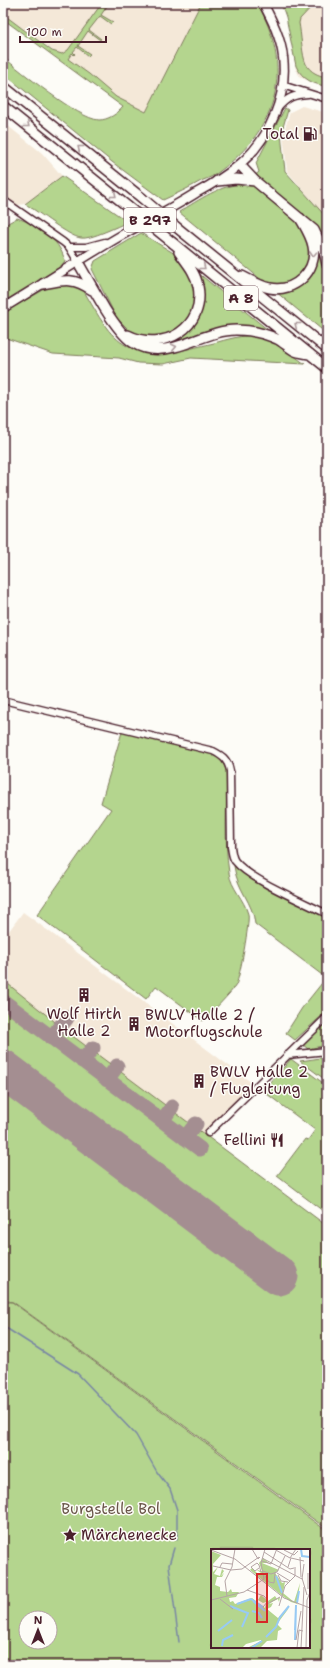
<svg xmlns="http://www.w3.org/2000/svg" width="330" height="1668" viewBox="0 0 330 1668" font-family="'Shantell Sans',sans-serif">
	<rect width="100%" height="100%" fill="#fdfcf7"/>
	<filter id="ink" filterUnits="userSpaceOnUse"><feTurbulence type="fractalNoise" baseFrequency=".025" numOctaves="2"/><feDisplacementMap in="SourceGraphic" scale="8" xChannelSelector="R" yChannelSelector="G"/><feConvolveMatrix kernelMatrix="1 2 1 2 8 2 1 2 1" color-interpolation-filters="sRGB"/></filter>
	<g filter="url(#ink)">
		<path fill="#f4e8d8" d="M3 3H201L146 112 116 97 3 14Z
			M299 3H327V86H320L300 77 296 70 290 26Z
			M302 106 327 113V219L287 171 283 135 290 112Z
			M3 122 42 153 62 176 25 204 17 205 3 195Z
			M23 912 252 1083 203 1135 3 1294V939Z"/>
		<path fill="#b4d58e" stroke="#7f7a5c" fill-rule="evenodd" d="M102 3H109L101 15 113 22 111 24 100 16 89 30 101 39 100 40 88 31 78 46 90 54 88 56 77 47 73 52 75 54 74 55 72 53 68 59 89 74 116 97 146 112 201 3H257C294 68 279 127 220 171 215 176 208 178 201 181 189 188 176 194 163 200L112 162 3 73V57C21 71 78 119 99 120 108 120 117 114 123 107L3 19V14L52 51 62 54 68 50Z
			M281 3H315L300 19 299 23C301 33 302 56 306 64 310 72 319 76 327 77V86C314 85 302 79 296 66L286 17Z
			M285 108 288 110 281 134 285 171 327 218V334L179 212C199 200 221 184 245 184L259 172 256 163Z
			M62 176 128 222C118 226 90 240 81 238 69 237 38 211 25 204Z
			M17 218C38 225 59 238 65 261L60 267 3 302V229L8 223Z
			M141 233 175 254 185 265 196 290 192 313 179 330 163 337H146L131 332 116 317 92 269 95 261Z
			M197 272 268 330V331L190 339 164 346H154L152 343 194 321Z
			M63 283 82 288C90 301 97 315 106 327 135 366 174 352 214 343 225 340 245 334 256 336 275 340 290 353 305 364L191 358 163 364 138 363 119 358 53 354 3 337V313L45 289Z
			M122 732 210 752C220 758 223 762 227 772 227 805 224 840 229 873 231 888 244 899 248 914 250 922 240 976 236 985 232 992 210 1014 203 1021L156 986 146 999 37 915 111 809 101 803Z
			M234 866 267 888 327 918V1011L295 1040 286 1033 302 1008 326 978 255 924C253 902 237 890 234 866Z
			M3 980 70 1034 327 1226V1529L13 1302 3 1300Z
			M327 1021V1045L308 1049 302 1044Z
			M327 1057V1081L300 1061Z
			M291 1059 327 1086V1214L277 1176 305 1139 308 1140 315 1130 263 1091Z
			M3 1302H12L327 1531V1665H3ZM212 1550H309V1647H212ZM26 1618H50V1642H26Z"/>
		<g fill="none" stroke-linecap="round" stroke-linejoin="round">
			<path stroke="#7886a4" stroke-width="1.5" d="M226 6 227 3
				M3 1328H6L78 1374 136 1435 157 1472 170 1489 177 1510V1539
				M174 1548 169 1565 179 1642"/>
			<path stroke="#a48e91" stroke-width="15" d="M3 1001 200 1149
				M51 1038 67 1018
				M82 1061 93 1048
				M107 1080 117 1066
				M162 1121 172 1107
				M185 1138 196 1124"/>
			<path stroke="#a48e91" stroke-width="39" d="M3 1069 279 1276"/>
			<defs>
				<path id="minor" d="M282 85 327 99
					M278 108C288 97 293 95 308 94
					M3 200 63 242 69 247 78 262
					M69 247H86L105 242
					M3 700 213 751C223 756 228 760 230 771L231 847C232 852 232 857 235 861 250 880 304 902 327 914
					M287 1055 327 1051
					M208 1133 327 1017"/>
				<path id="major" d="M3 308C43 284 82 258 122 235 147 221 172 208 196 193 211 185 226 176 239 165 269 140 288 96 283 57 281 38 272 20 263 3"/>
				<path id="highway" d="M3 86 142 198
					M3 106 127 206
					M240 165 255 181 314 230 324 251 327 264
					M217 181 236 179 255 181
					M175 226 327 349
					M173 243 327 368
					M78 262C87 278 96 294 105 309 123 338 138 357 175 347 195 342 215 330 236 330 251 330 264 333 277 339 283 342 289 348 295 351 299 353 305 353 310 354
					M242 276C250 280 260 286 270 288 294 293 318 271 313 246 311 236 305 227 300 218
					M43 284C64 280 73 277 92 290
					M128 335C164 353 206 327 198 286 196 273 186 262 179 252"/>
			</defs>
			<use href="#minor" stroke="#4a1f2b" stroke-width="9"/>
			<use href="#major" stroke="#4a1f2b" stroke-width="11"/>
			<use href="#highway" stroke="#4a1f2b" stroke-width="12"/>
			<use href="#minor" stroke="#fdfcf7" stroke-width="6"/>
			<use href="#major" stroke="#fdfcf7" stroke-width="8"/>
			<use href="#highway" stroke="#fdfcf7" stroke-width="9"/>
			<defs>
				<path id="highway-bridge" d="M142 198 175 226
					M127 206 173 243"/>
			</defs>
			<use href="#highway-bridge" stroke="#4a1f2b" stroke-width="12" stroke-linecap="butt"/>
			<use href="#highway-bridge" stroke="#fdfcf7" stroke-width="9"/>
		</g>
		<defs><path id="oneway-chevron" d="M-2-3.5L2.5 0L-2 3.5" fill="none" stroke-width="1.6" stroke-linecap="round" stroke-linejoin="round"/></defs>
		<g stroke="#ac999b">
			<use href="#oneway-chevron" transform="translate(27 125) rotate(39)"/>
			<use href="#oneway-chevron" transform="translate(80 148) rotate(-141)"/>
			<use href="#oneway-chevron" transform="translate(114 195) rotate(39)"/>
			<use href="#oneway-chevron" transform="translate(313 254) rotate(93)"/>
			<use href="#oneway-chevron" transform="translate(203 267) rotate(39)"/>
			<use href="#oneway-chevron" transform="translate(297 325) rotate(-141)"/>
			<use href="#oneway-chevron" transform="translate(174 347) rotate(-12)"/>
		</g>
	</g>
	<defs>
		<symbol id="fuel-bare" viewBox="-9 -9 18 18"><path d="M-5.5-6h7V0h2V4h1.3V-2.5L3-4.5l.8-.8L6-3V5H2.5V1h-1V6h-7ZM-4.2-4.7v3.2H.2V-4.7Z" fill="#4a1f2b" stroke="#fdfcf7" stroke-width="2.5" paint-order="stroke"/></symbol>
		<symbol id="building-bare" viewBox="-9 -9 18 18"><path d="M-4-6H4V6H1V3H-1V6H-4ZM-2.5-4.3h1.7v1.8h-1.7ZM.8-4.3h1.7v1.8H.8ZM-2.5-1h1.7V.8h-1.7ZM.8-1h1.7V.8H.8Z" fill="#4a1f2b" stroke="#fdfcf7" stroke-width="2.5" paint-order="stroke"/></symbol>
		<symbol id="restaurant-bare" viewBox="-9 -9 18 18"><path d="M-5-6h1v4h1v-4h1v4h1v-4h1v5L-1.5 .5V6h-2V.5L-5-1ZM5-6V6H3V1.5H1.5Q1.5-4 5-6Z" fill="#4a1f2b" stroke="#fdfcf7" stroke-width="2.5" paint-order="stroke"/></symbol>
		<symbol id="sight-bare" viewBox="-9 -9 18 18"><path d="M0-6L1.8-2.2L6-1.7L2.9 1.2L3.7 5.4L0 3.3L-3.7 5.4L-2.9 1.2L-6-1.7L-1.8-2.2Z" fill="#4a1f2b" stroke="#fdfcf7" stroke-width="2.5" paint-order="stroke"/></symbol>
	</defs>
	<g fill-rule="evenodd">
		<use href="#fuel-bare" x="300" y="124" width="20" height="20"/>
		<use href="#building-bare" x="74" y="985" width="20" height="20"/>
		<use href="#building-bare" x="124" y="1014" width="20" height="20"/>
		<use href="#building-bare" x="189" y="1071" width="20" height="20"/>
		<use href="#restaurant-bare" x="267" y="1130" width="20" height="20"/>
		<use href="#sight-bare" x="60" y="1525" width="20" height="20"/>
	</g>
	<g text-anchor="middle" stroke-width="3" stroke-linejoin="round" paint-order="stroke">
		<g fill="#fdfcf7" stroke="#806168" stroke-width="1">
			<rect x="124" y="208" width="52" height="24" rx="3"/>
			<rect x="224" y="286" width="34" height="24" rx="3"/>
		</g>
		<g font-size="14" font-weight="bold" fill="#4a1f2b">
			<text x="150" y="225">B 297</text>
			<text x="241" y="303">A 8</text>
		</g>
		<g font-size="15" fill="#4a1f2b" stroke="#fdfcf7" text-anchor="start">
			<text x="299" y="139" text-anchor="end">Total</text>
			<text x="84" y="1019" text-anchor="middle">Wolf Hirth<tspan x="84" dy="17">Halle 2</tspan></text>
			<text x="145" y="1020">BWLV Halle 2 /<tspan x="145" dy="17">Motorflugschule</tspan></text>
			<text x="210" y="1077">BWLV Halle 2<tspan x="210" dy="17">/ Flugleitung</tspan></text>
			<text x="266" y="1145" text-anchor="end">Fellini</text>
			<text x="81" y="1540">Märchenecke</text>
		</g>
		<g font-size="15" fill="#6a5649" stroke="#fdfcf7">
			<text x="111" y="1514">Burgstelle Bol</text>
		</g>
	</g>
	<g transform="translate(211 1549)">
		<rect width="99" height="99" fill="#fdfcf7"/>
		<path d="M0 2 10 6 2 15V23L7 18 3 25 9 27 11 20 13 22 10 27 13 24 11 28H6L4 36 9 38V42L17 43 20 40 21 43H28L25 48 18 49 19 53 22 52 24 55 41 49 54 59 55 53 52 54 47 51 50 46 57 52 64 47 66 50 69 48 68 53 67 50 63 52 58 55 62 54 60 58 56 60 67 69 71 65 78 59 66 75 71 80 67 82 66 91 56 92 49 99 38 98 50 92V91L35 95 31 99H0ZM52 9 58 14H51L68 21 64 24 71 34 74 33 72 44 83 53 89 34 86 55 90 56 80 53 70 46 39 21 41 19 48 26 47 24H50L46 21 51 22 48 14Z" fill="#b4d58e"/>
		<path fill="none" stroke="#97caf4" stroke-width="2" d="M90 0 91 7 99 8M65 27 71 44M40 50 52 58M42 52 54 62M86 54 88 42M26 55 40 50M19 57 34 63M41 62 48 64 51 69M31 78 37 64 34 63M84 81 85 56M7 82 21 71M55 88 65 78 69 68 78 57M84 91 85 56M11 97 12 91 22 86M40 99 51 92"/>
		<path fill="none" stroke="#b5a4a5" stroke-width="1" d="M41 0 47 10 49 8M63 0 79 9 85 0M0 1 24 10 73 49 99 59M73 1 83 6 87 2M53 3 79 20 83 19M89 8 90 28M51 9 91 30M51 12 60 15 65 2M2 17 20 21 31 20 48 8M9 18 11 14 21 15M77 18 80 9 93 12M48 19 44 22 40 18 46 14 48 16 50 23M52 22 60 25 66 23 74 7M66 24 79 32M67 26 70 32 77 33M54 27 58 33 63 34 64 24M91 29 96 46M91 30 93 15M97 40V24M36 41 53 47 57 52 52 58M16 47 14 32 21 18 24 0M9 50 22 60M0 51 33 43 53 30 50 14 54 0M56 55 69 48M68 57 74 37 84 27V18M85 91 90 62M86 99 88 81 92 82M90 99 93 38M95 99 96 51 99 43"/>
		<path fill="#d62828" fill-opacity="0.15" stroke="#d62828" stroke-width="2" d="M46 25H56V73H46Z"/>
		<rect width="99" height="99" fill="none" stroke="#4a1f2b" stroke-width="2"/>
	</g>
	<rect width="330" height="1668" fill="none" stroke="#fdfcf7" stroke-width="16"/>
	<rect x="8" y="8" width="314" height="1652" fill="none" stroke="#4a1f2b" stroke-width="1.5" filter="url(#ink)"/>
	<g transform="translate(38 1630)"><circle r="19" fill="#fdfcf7" stroke="#b5a4a5"/>
	<path d="M0-3L7 15L0 10L-7 15Z" fill="#4a1f2b"/>
	<text y="-6" font-size="11" font-weight="bold" text-anchor="middle" fill="#4a1f2b">N</text>
	</g>
	<path d="M20 36v6h86v-6" fill="none" stroke="#4a1f2b" stroke-width="2"/>
	<text x="26" y="36" font-size="12" fill="#4a1f2b" stroke="#fdfcf7" stroke-width="3" paint-order="stroke">100 m</text>
</svg>
